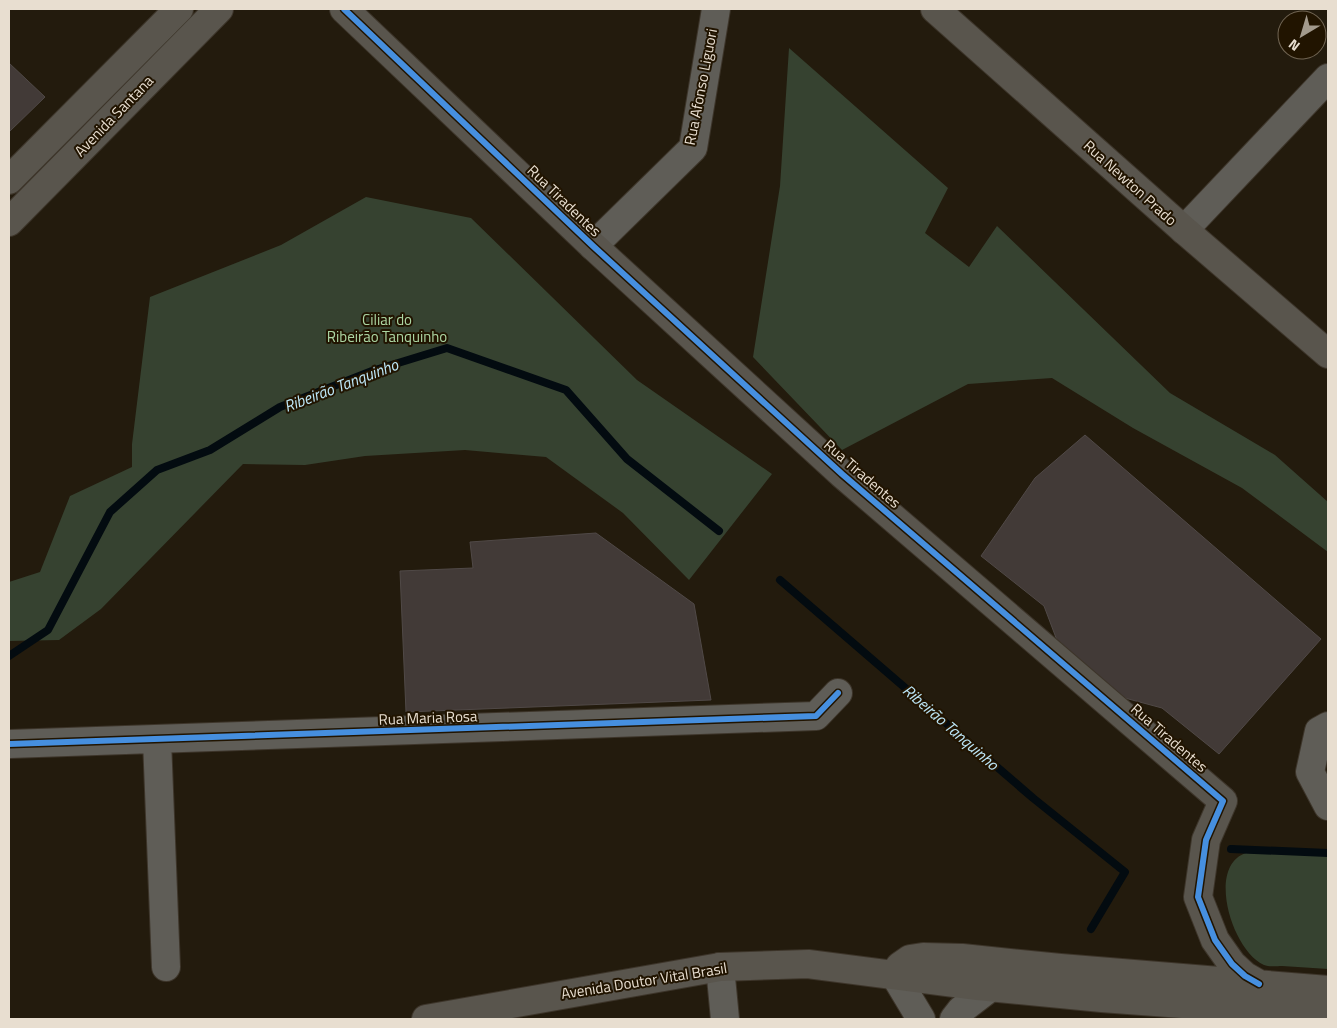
<svg xmlns="http://www.w3.org/2000/svg" width="1337" height="1028" viewBox="0 0 1337 1028" font-family="'Titillium Web',sans-serif">
	<rect width="100%" height="100%" fill="#231b0d"/>
	<path fill="#364230" d="M789 48 948 188 925 233 969 267 997 226 1170 393 1275 455 1328 502V552L1242 488 1133 428 1052 378 968 384 842 450 753 357 780 186Z
		M366 197 471 218 637 380 772 474 689 580 623 513 546 457 465 450 365 456 305 465 243 464 101 609 59 640 9 641V582L40 572 70 496 132 467V444L150 297 281 245Z
		M1246 853 1328 855V969C1313 968 1298 967 1282 966 1277 966 1269 967 1264 965 1232 951 1206 866 1246 853Z"/>
	<g fill="none" stroke-linecap="round" stroke-linejoin="round">
		<path stroke="#030b10" stroke-width="8" d="M780 580 1033 798 1125 872 1091 929
			M9 656 48 630 110 512 157 470 210 450 280 407 372 371 447 348 566 390 627 459 719 531
			M1231 849 1328 853"/>
	</g>
	<path fill="#423a37" stroke="#504947" d="M9 63 45 97 9 132Z
		M1085 435 1321 639 1219 754 1162 708 1121 697 1058 643 1044 606 981 556 1035 478Z
		M596 533 694 604 711 700 406 712 400 571 473 568 470 542Z"/>
	<g fill="none" stroke-linecap="round" stroke-linejoin="round">
		<defs>
			<path id="street" d="M1184 230 1328 78
				M593 246 693 148 716 9
				M1328 726 1319 731 1310 772 1328 806
				M157 740 166 967
				M9 744 816 716 838 693
				M720 967 725 1019
				M894 974 921 1019
				M954 1019 961 1010 991 987"/>
			<path id="secondary" d="M344 9 593 246 842 474 1223 801 1206 840 1198 897 1215 940 1232 964 1245 976 1259 984
				M935 9 1184 230 1328 354
				M9 180 179 9
				M9 222 219 9
				M894 974 900 966 910 959 923 957 962 958 1060 968 1328 990
				M426 1019 720 967 808 964 978 986 1102 998 1328 1015"/>
		</defs>
		<use href="#street" stroke="#3d352a" stroke-width="30"/>
		<use href="#secondary" stroke="#3d352a" stroke-width="30"/>
		<use href="#street" stroke="#5f5d57" stroke-width="28"/>
		<use href="#secondary" stroke="#59554d" stroke-width="28"/>
		<defs>
			<path id="cycleway" d="M344 9 593 246 842 474 1223 801 1206 840 1198 897 1215 940 1232 964 1245 976 1259 984
				M9 744 816 716 838 693"/>
		</defs>
		<use href="#cycleway" stroke="#211400" stroke-width="9"/>
		<use href="#cycleway" stroke="#468fdf" stroke-width="6"/>
	</g>
	<g text-anchor="middle" stroke-width="4" stroke-linejoin="round" paint-order="stroke">
		<g font-size="15" fill="#e8ded0" stroke="#211400">
			<text transform="translate(701 87) rotate(-79)" y="5">Rua Afonso Liguori</text>
			<text transform="translate(114 116) rotate(-46)" y="5">Avenida Santana</text>
			<text transform="translate(1130 183) rotate(42)" y="5">Rua Newton Prado</text>
			<text transform="translate(564 201) rotate(44)" y="5">Rua Tiradentes</text>
			<text transform="translate(862 474) rotate(41)" y="5">Rua Tiradentes</text>
			<text transform="translate(428 718) rotate(-2)" y="5">Rua Maria Rosa</text>
			<text transform="translate(1169 738) rotate(41)" y="5">Rua Tiradentes</text>
			<text transform="translate(644 981) rotate(-9)" y="5">Avenida Doutor Vital Brasil</text>
		</g>
		<g font-size="15" fill="#acd6a3" stroke="#211400">
			<text x="387" y="325">Ciliar do<tspan x="387" dy="17">Ribeirão Tanquinho</tspan></text>
		</g>
		<g font-size="16" font-style="italic" fill="#bde7f8" stroke="#211400">
			<text transform="translate(341 385) rotate(-21)" y="6">Ribeirão Tanquinho</text>
			<text transform="translate(951 727) rotate(41)" y="6">Ribeirão Tanquinho</text>
		</g>
	</g>
	<rect width="1337" height="1028" fill="none" stroke="#e8ded0" stroke-width="20"/>
	<g transform="translate(1302 35) rotate(218)"><circle r="24" fill="#211400" stroke="#716553"/>
	<path d="M0-4L9 19L0 12L-9 19Z" fill="#a39a8c"/>
	<text y="-8" font-size="14" font-weight="bold" text-anchor="middle" fill="#e8ded0">N</text>
	</g>
</svg>
